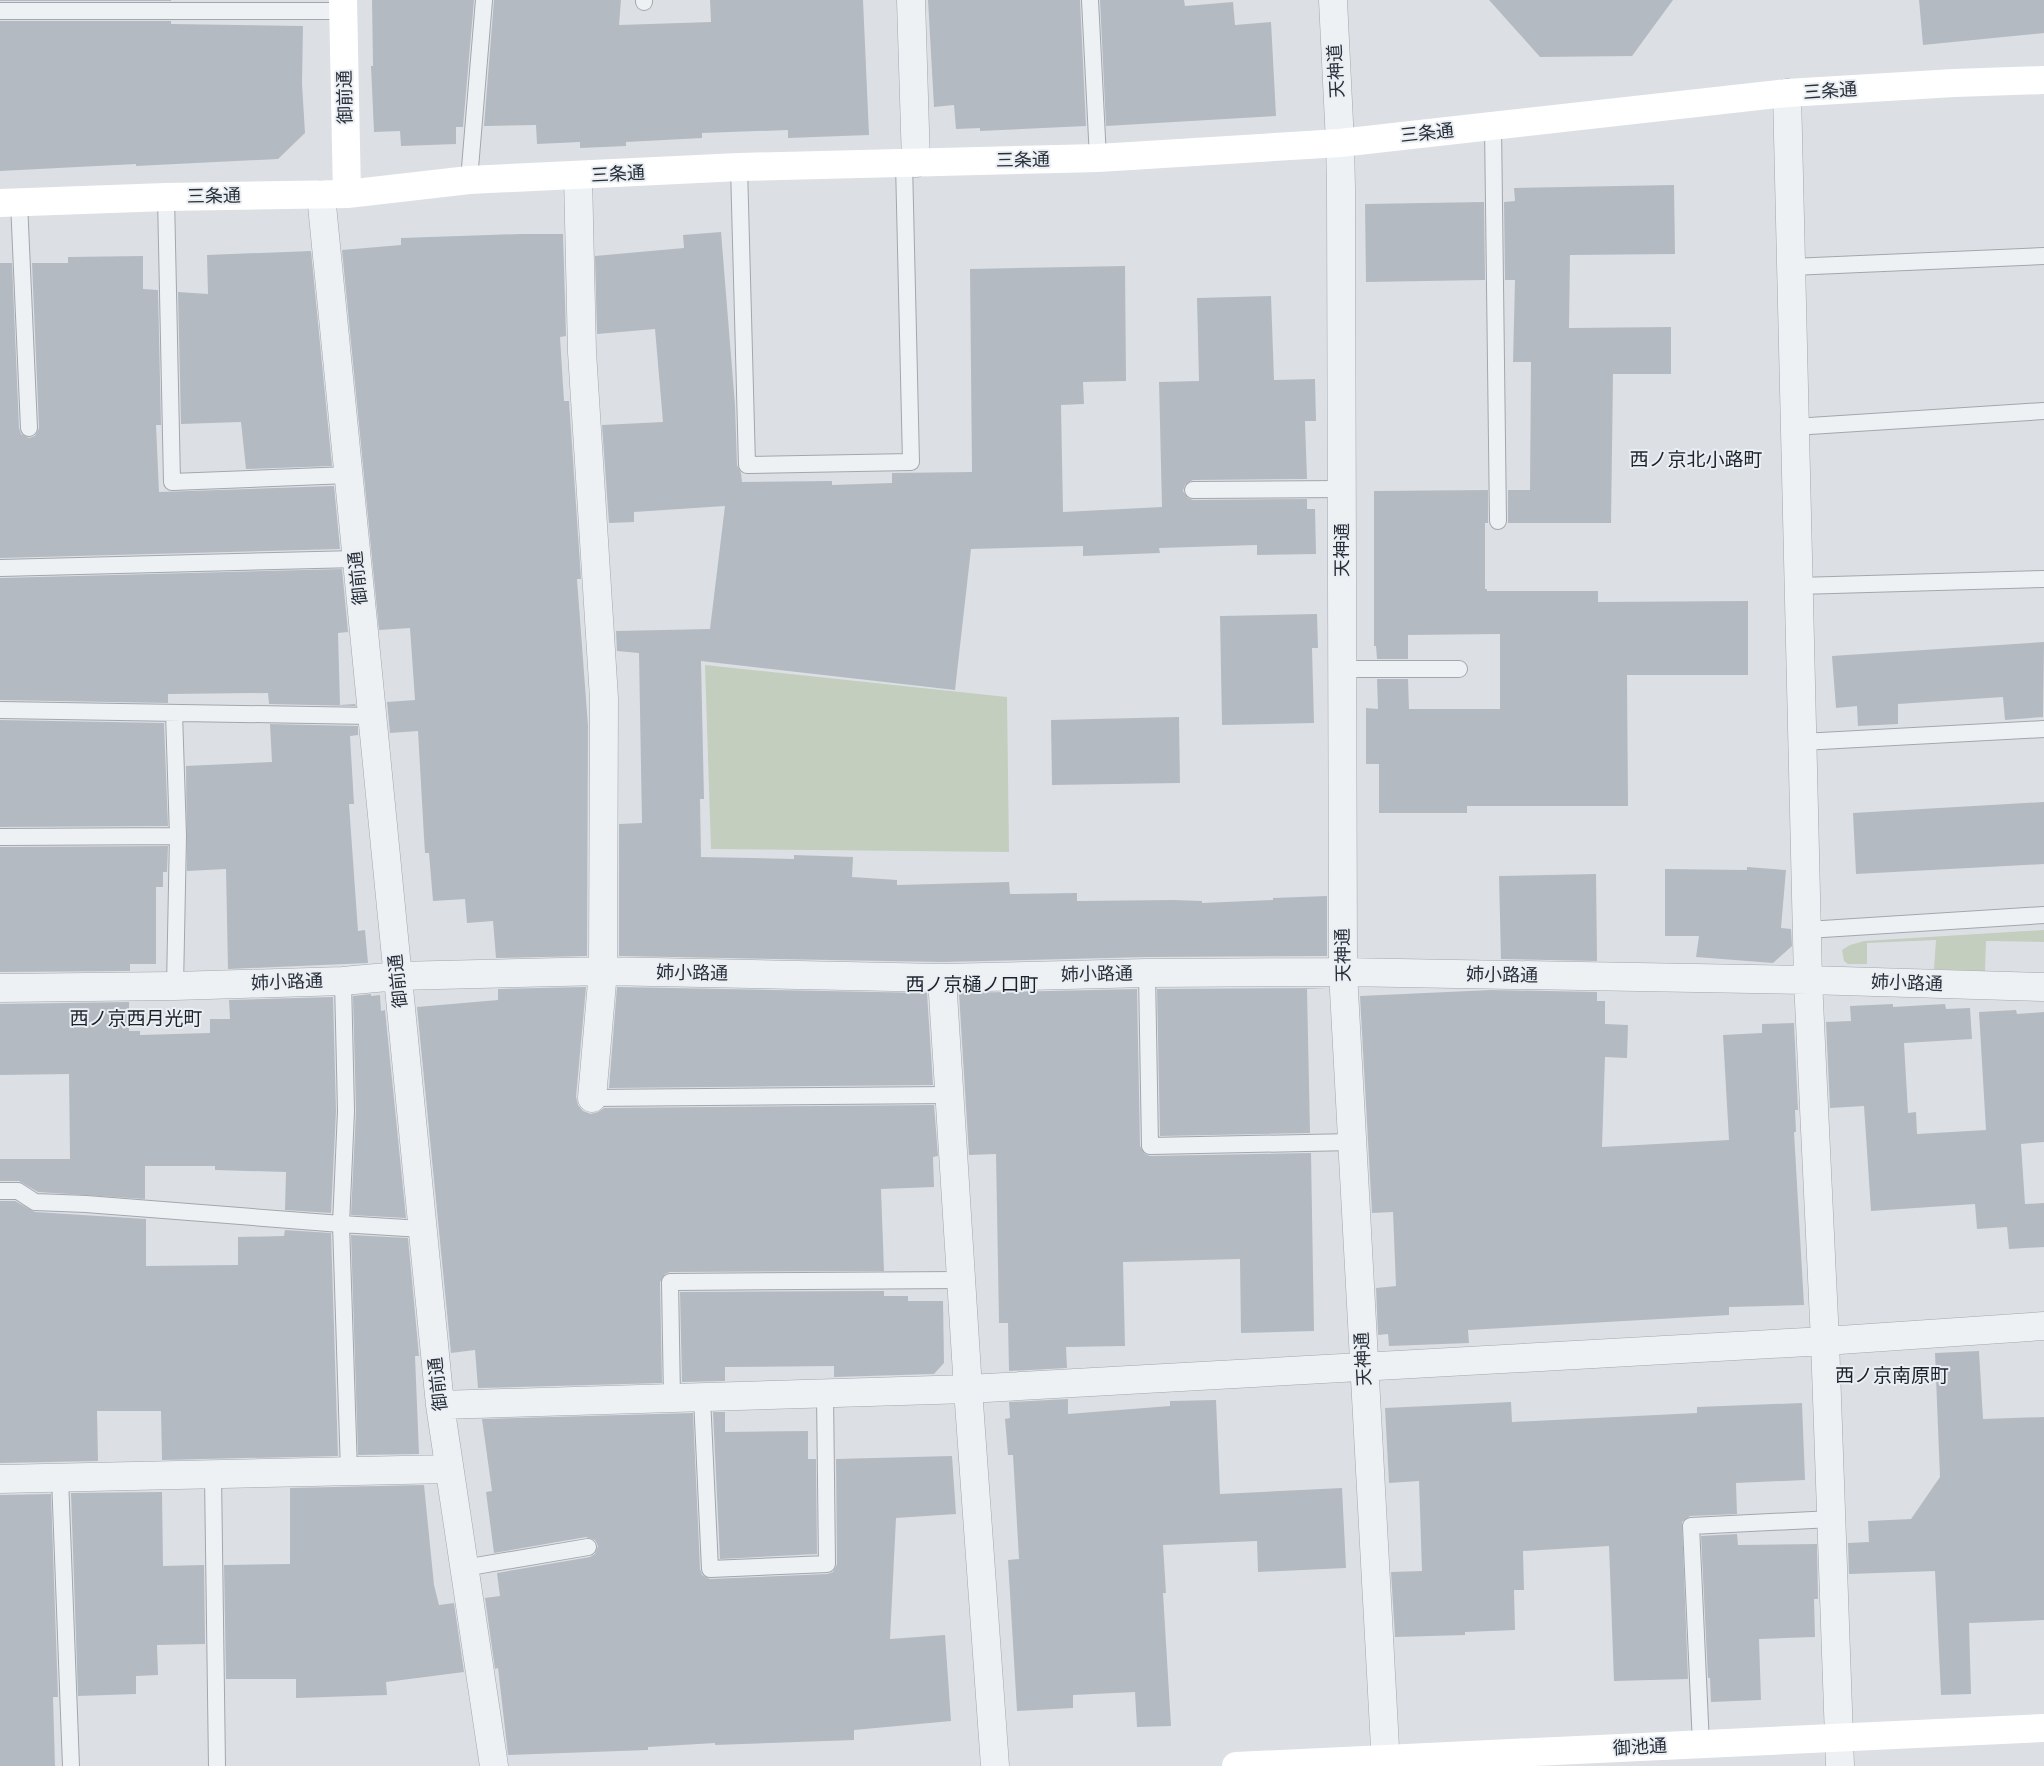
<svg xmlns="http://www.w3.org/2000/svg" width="2044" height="1766" viewBox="0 0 2044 1766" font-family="'IBM Plex Sans','Noto Sans JP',sans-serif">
	<rect width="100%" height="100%" fill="#dce0e5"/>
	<path fill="#c3cebe" d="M705 665 1007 697 1009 852 711 849Z
		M2044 930V942L1986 941 1985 971 1934 969 1936 940 1867 943V964H1848L1844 961 1842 950 1850 945 1864 941Z"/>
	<path fill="#b4bac1" d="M0 0H171V1H0Z
		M372 0H474L463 127H456V144L401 146 400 131 374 132 371 66H373Z
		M494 0H621L619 25 711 22 710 0H863L869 135 788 138V130L702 133V138L626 142V146L580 148V142L537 144 536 125 484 126Z
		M928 0H1080L1086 126 980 131V128L956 129 954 105 934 107Z
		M1100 0H1184L1185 6 1233 2 1235 25 1271 22 1276 116 1106 126Z
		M1489 0H1673L1632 56 1540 57Z
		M1919 0H2044V33L1923 45Z
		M0 21H171V24L303 26 302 84 305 133 278 159 136 166V164L0 171Z
		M1674 185 1675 254 1570 255 1569 328 1671 327V374H1613L1611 523H1508V490H1530L1531 362H1513L1515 280H1505L1504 202 1515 201 1514 188Z
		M1484 202 1485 280 1366 282 1365 204Z
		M721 232 735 405 737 465 741 473 742 482 832 481V485L892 483V473L972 472 970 269 1125 266 1126 381 1083 382 1084 404 1061 405 1063 512 1162 507 1159 382 1199 381 1197 298 1271 296 1274 380 1315 379 1316 421H1305L1307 479 1193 480 1185 485 1183 491 1188 498 1193 500 1307 499V509H1315L1316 554 1257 555V545L1159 548 1160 553 1083 556V546L971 549 955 690 701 661 704 799H700L701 857 794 859V855L853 857 852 877 897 880V885L1009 882 1010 894 1077 893V901L1174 900 1202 901V903L1273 900V898L1327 896V956L1147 957 942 962 619 956V824L642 823 639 653 617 651 616 631 710 629 725 506 634 512V522L609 523 602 425 663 422 655 329 597 334 595 256 684 248 683 235Z
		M520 234H563L566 336 560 337 564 401H569L581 579H577L588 726 587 956 496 958 493 921 467 923 465 899 433 901 429 853H425L424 837 418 731 390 733 387 702 415 700 410 628 379 630 342 250 401 245V238Z
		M311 251 332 466 246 469 241 422 181 424 178 292 208 294 207 255Z
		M143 256V289L158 290 161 425H156L159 492 334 486 340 549 0 558V263H12L19 428 21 434 29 438 35 436 39 428 32 263H68V257Z
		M1488 490V523H1485V589H1487V591H1598V602L1748 601V675H1627L1628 806H1467V813H1379V764H1366V708L1378 709 1377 679H1408L1409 709H1500V634L1408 635V659H1377L1376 646H1374V491Z
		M342 569 348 632 338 633 340 705 355 704 356 706 269 704 268 693 168 694V703L0 700V578Z
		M1317 614 1318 648H1312L1314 723 1222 725 1220 616Z
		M2044 642 2043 717 2005 720 2003 697 1898 704V724L1858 726 1857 706 1836 708 1832 656Z
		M1179 717 1180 783 1052 785 1051 720Z
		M0 720 164 723 168 826 0 827Z
		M270 724 358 726V735L350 736 354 804H349L358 931 365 930 368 963 228 969 226 869 187 871 186 766 272 762Z
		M2044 802V864L1856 874 1853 813Z
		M168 846 167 872H163V887H156V964H130V971L0 972V847Z
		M1747 867 1786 870 1781 928 1791 929 1792 946 1773 963 1696 957 1699 936H1665V869L1747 870Z
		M1596 874 1597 961 1501 959 1499 876Z
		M586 987 576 1097 578 1105 583 1111 591 1114 598 1112 604 1108 934 1105 938 1156 933 1157 934 1187 881 1189 884 1271 670 1272 665 1274 660 1282 662 1383 478 1388 475 1350 451 1353 417 1007 498 1000V989Z
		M617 987 927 993 933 1085 609 1088Z
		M1328 988 1307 989 1310 1133 1160 1136 1157 989Z
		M1137 989 1140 1146 1145 1154 1150 1156 1311 1153 1314 1331 1241 1333 1240 1259 1123 1262 1125 1346 1066 1347 1067 1368 1009 1371 1008 1323H999L996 1154 969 1155 959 993Z
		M1491 990 1597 992V1001H1605V1024L1628 1025 1627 1058 1605 1057 1602 1147 1729 1140 1723 1035 1762 1033V1024L1794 1023 1798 1110H1795L1796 1132H1794L1804 1305 1729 1307V1315L1468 1330 1469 1343 1389 1346 1388 1334 1378 1335 1376 1288 1396 1286 1393 1212 1372 1213 1360 996Z
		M371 994V996L380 995 381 1011 385 1010 406 1218 351 1215 356 1111 353 996Z
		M333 997 336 1111 331 1213 285 1210 286 1172 215 1170V1166H145V1199L38 1192 19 1181H0V1159H70L69 1074 0 1075V1004L129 1002V1031H140V1035L210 1033V1019H230L229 1000Z
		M1893 1004V1007L1945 1004 1946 1009 1970 1008 1972 1039 1904 1043 1908 1113 1916 1112 1917 1134 1986 1130 1979 1012 2016 1010 2017 1014 2044 1012V1142L2021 1144 2025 1204 2044 1203V1247L2009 1249 2007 1227 1977 1229 1975 1204 1871 1211 1864 1106 1830 1108 1826 1022 1851 1021 1850 1006Z
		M0 1201H15L35 1212 146 1219V1266L238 1265V1237L284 1236 285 1230 331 1233 338 1456 162 1460 161 1411H97L98 1461 0 1463Z
		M351 1235 408 1238 419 1356H415L419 1454 358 1455Z
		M884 1291V1296H908V1301H943L944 1363 934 1374 834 1377V1366L725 1367V1381L682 1382 680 1292Z
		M1979 1351 1983 1419 2044 1417V1620L1969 1623 1971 1694 1941 1695 1935 1571 1849 1574 1848 1543 1869 1542 1868 1521 1911 1519 1940 1477 1935 1353Z
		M1068 1399V1414L1170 1406V1401L1216 1400 1220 1494 1342 1488 1346 1568 1258 1572 1257 1541 1163 1545 1166 1593H1163L1171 1726 1137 1727 1135 1692 1073 1695V1708L1017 1711 1008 1560 1019 1559 1013 1455H1008L1005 1419 1010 1418 1009 1402Z
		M1511 1402 1512 1422 1697 1413V1407L1802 1403 1805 1480 1736 1483 1737 1514 1690 1516 1682 1522 1688 1679 1614 1681 1609 1546 1523 1551 1524 1590H1514L1515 1630 1465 1632V1635L1395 1637 1391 1572 1422 1571 1419 1481 1389 1483 1385 1408Z
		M713 1412H725V1432L808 1431V1459H816L817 1554 720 1559Z
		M693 1413 700 1569 702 1575 710 1579 827 1574 833 1572 837 1564 836 1459 952 1456 956 1514 896 1518 890 1639 945 1635 951 1721 854 1730V1740L715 1745V1743L648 1747V1750L508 1755 498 1668 495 1669 485 1598 500 1596 497 1573 590 1557 595 1554 598 1546 595 1540 586 1537 494 1553 486 1492 492 1491 482 1419Z
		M424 1485 434 1585 439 1605 454 1603 464 1672 386 1682 387 1695 296 1698V1679H226L224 1565 290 1564V1488Z
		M162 1492 163 1566 204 1565 205 1644 157 1645 158 1675 136 1676V1694L78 1696 71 1493Z
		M51 1494 58 1697H53L55 1766H0V1495Z
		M1737 1534 1738 1545 1817 1544 1818 1599H1814L1815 1637 1759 1639 1761 1700 1711 1702 1710 1678H1708L1701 1536Z"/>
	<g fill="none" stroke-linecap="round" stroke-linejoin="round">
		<defs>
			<path id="lane" d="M1090 0 1098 158
				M644 2V0
				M0 11H343
				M1493 126 1498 521
				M739 167 747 465 911 462 904 163
				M469 180 484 0
				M166 197 172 482 348 475
				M19 202 29 428
				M1791 267 2044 256
				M1794 427 2044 411
				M1193 490 1342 489
				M0 568 357 559
				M1798 586 2044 579
				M1342 669H1459
				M0 710 372 716
				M174 713 178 836 175 986
				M1802 742 2044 729
				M0 837 178 836
				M1807 930 2044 915
				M1147 973 1150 1146 1353 1142
				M343 981 346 1111 341 1224 349 1471
				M592 1098 950 1095
				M0 1191H18L35 1202 86 1204 341 1224 422 1229
				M672 1398 670 1282 961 1280
				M702 1398 710 1569 827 1564 825 1393
				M213 1475 217 1766
				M60 1478 71 1766
				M464 1568 588 1547
				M1701 1745 1691 1526 1832 1519"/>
			<path id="street" d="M911 0 916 163
				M1333 0 1340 143 1341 189 1343 972 1386 1766
				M1787 93 1808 980 1825 1341 1840 1766
				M578 176 582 352 604 698 603 971 592 1098
				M321 195 440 1405 494 1766
				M942 978 968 1389 995 1766
				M0 988 175 986 343 981 398 976 603 971 942 978 1147 973 1343 972 1808 980 2044 987
				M440 1405 968 1389 1825 1341 2044 1326
				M0 1479 448 1469"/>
		</defs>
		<use href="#lane" stroke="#a2a7ae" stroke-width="18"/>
		<use href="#street" stroke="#a2a7ae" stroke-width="29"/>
		<use href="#lane" stroke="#eef1f4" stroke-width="16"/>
		<use href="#street" stroke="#eef1f4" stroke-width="28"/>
		<path stroke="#fff" stroke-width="28" d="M343 0 347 194
			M0 203 166 197 347 194 469 180 739 167 1098 158 1340 143 1787 93 1954 83 2044 80
			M1236 1766 2044 1728"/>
	</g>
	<g text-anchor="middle" stroke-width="4" stroke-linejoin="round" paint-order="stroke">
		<g font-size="18" fill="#272f3a" stroke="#ebeff3">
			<text transform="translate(1336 71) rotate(-93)" y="6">天神道</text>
			<text transform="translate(1830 91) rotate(-4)" y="6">三条通</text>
			<text transform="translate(345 97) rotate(-91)" y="6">御前通</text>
			<text transform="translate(1427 133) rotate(-6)" y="6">三条通</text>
			<text transform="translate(1023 160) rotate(-1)" y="6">三条通</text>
			<text transform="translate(618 174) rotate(-3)" y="6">三条通</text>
			<text transform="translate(214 196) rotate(-1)" y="6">三条通</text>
			<text transform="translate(1342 550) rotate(-90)" y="6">天神通</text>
			<text transform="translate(358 578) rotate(-96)" y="6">御前通</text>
			<text transform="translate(1343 955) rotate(-91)" y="6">天神通</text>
			<text transform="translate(692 973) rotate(1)" y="6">姉小路通</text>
			<text transform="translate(1097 974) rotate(-1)" y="6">姉小路通</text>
			<text transform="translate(1502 975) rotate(1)" y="6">姉小路通</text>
			<text transform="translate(398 981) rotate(-96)" y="6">御前通</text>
			<text transform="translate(287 982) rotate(-2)" y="6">姉小路通</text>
			<text transform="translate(1907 983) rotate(2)" y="6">姉小路通</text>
			<text transform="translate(1363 1359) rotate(-93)" y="6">天神通</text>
			<text transform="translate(438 1384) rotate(-96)" y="6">御前通</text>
			<text transform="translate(1640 1747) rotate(-3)" y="6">御池通</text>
		</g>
		<g font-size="19" fill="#19212b" stroke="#ebeff3">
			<text x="1696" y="466">西ノ京北小路町</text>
			<text x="972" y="991">西ノ京樋ノ口町</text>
			<text x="136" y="1025">西ノ京西月光町</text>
			<text x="1892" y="1382">西ノ京南原町</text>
		</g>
	</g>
</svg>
